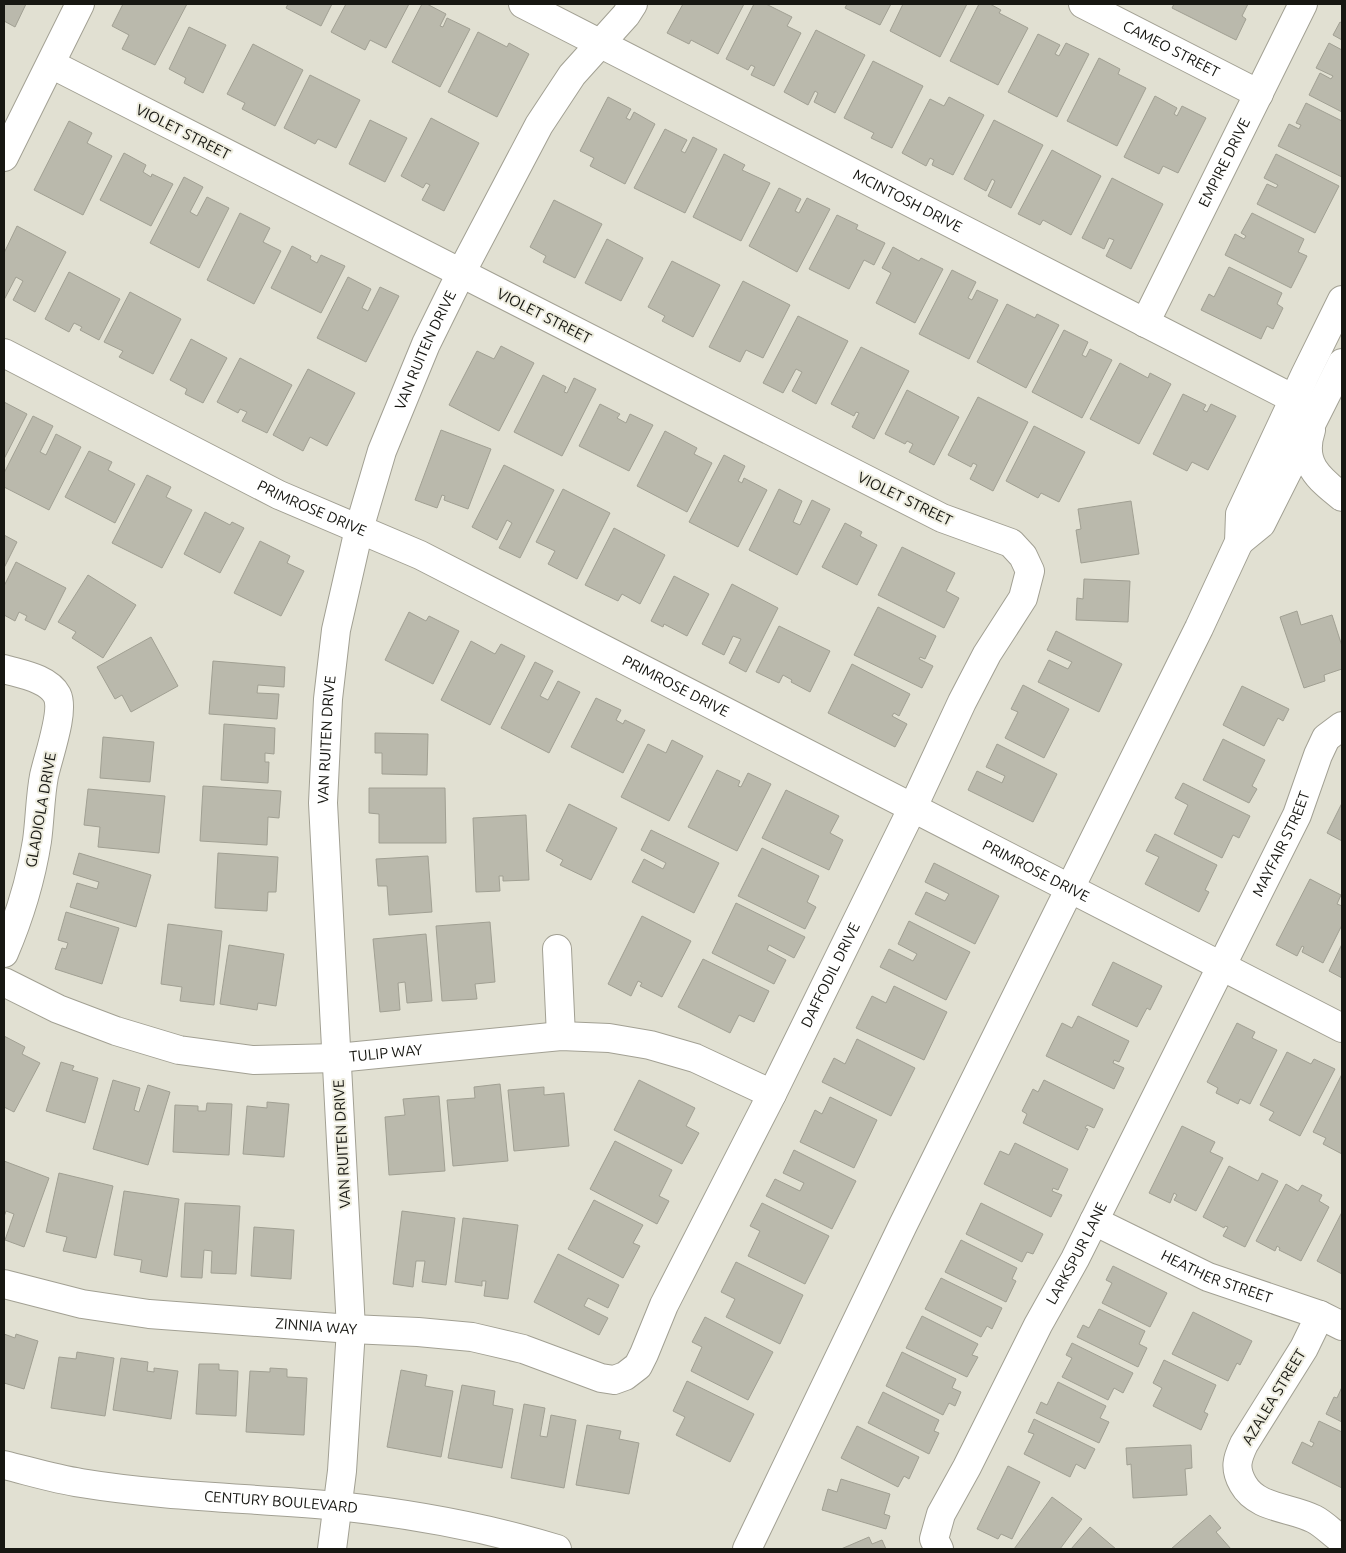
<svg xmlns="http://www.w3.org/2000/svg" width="1346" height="1553" viewBox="0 0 1346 1553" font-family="Ubuntu,sans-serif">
	<rect width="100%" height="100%" fill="#e1e0d2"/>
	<path fill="#bab9ac" stroke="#a1a093" d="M4 4H26L15 27 4 21Z
		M123 4H187L155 65 122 49 129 35 112 26Z
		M288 4H332L321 26 286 8Z
		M346 4H409L386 48 370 40 365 50 331 32Z
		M422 4H427L446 14 440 26 443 27 447 18 470 29 440 87 392 62Z
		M683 4H744L718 54 691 40 689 44 667 33Z
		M754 4H766L792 17 787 26 801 33 774 86 751 75 755 67 751 65 748 70 726 59Z
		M847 4H891L880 25 845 8Z
		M903 4H967L940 57 890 31Z
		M979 4H990L1001 10 999 13 1028 28 998 85 950 61Z
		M1174 4H1248L1242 16 1246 19 1236 40 1172 8Z
		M1340 22 1342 23V40L1333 35Z
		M189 27 226 45 203 93 184 83 186 78 169 69Z
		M816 30 865 55 835 113 814 102 818 93 815 91 808 105 784 92Z
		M478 32 507 47 509 43 529 54 497 117 448 92Z
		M1038 34 1060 45 1055 54 1059 56 1066 43 1089 54 1057 117 1008 92Z
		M1329 43 1342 50V112L1309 95 1320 73 1331 79 1333 76 1316 68Z
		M253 44 303 70 275 126 242 109 245 103 227 94Z
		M1099 58 1120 69 1118 74 1146 88 1117 146 1067 121Z
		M873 61 923 86 892 148 871 138 874 133 844 118Z
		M310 75 360 100 336 148 318 139 315 144 284 128Z
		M1155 96 1177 108 1174 114 1177 116 1182 106 1206 118 1178 173 1163 166 1159 174 1124 157Z
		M608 97 631 109 626 118 630 120 634 112 655 124 625 184 590 166 594 158 580 151Z
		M949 97 984 115 953 175 932 165 934 160 930 158 926 166 902 153 930 99 944 106Z
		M1306 103 1342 121V177L1278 146 1289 124 1299 129 1301 125 1296 123Z
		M431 118 479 143 444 211 422 200 430 185 426 183 423 188 401 176Z
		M370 120 407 138 385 182 349 164Z
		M994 120 1043 145 1011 208 988 196 995 181 992 179 986 191 964 179Z
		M69 121 92 133 87 143 112 156 83 215 34 190Z
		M665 129 687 140 681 151 685 153 693 137 717 149 685 213 634 188Z
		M1052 150 1101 176 1071 235 1043 220 1040 225 1018 214Z
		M124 153 146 165 143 172 151 177 152 174 173 184 151 226 100 200Z
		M724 154 745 165 742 170 770 183 741 241 693 217Z
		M1276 154 1339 186 1315 233 1257 204 1267 184 1276 188 1278 185 1264 178Z
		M184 177 203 187 190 212 197 216 207 197 229 208 199 268 150 243Z
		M1112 178 1163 204 1131 269 1106 256 1114 240 1109 238 1104 249 1082 238Z
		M779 188 801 199 795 211 799 213 807 198 830 209 797 272 749 246Z
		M554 200 602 224 575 278 543 262 546 256 530 247Z
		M240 213 270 228 263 242 281 251 254 304 207 280Z
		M1252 213 1304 239 1298 252 1307 256 1291 288 1225 255 1235 234 1244 239 1246 236 1241 233Z
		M837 215 858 225 856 229 885 243 874 265 864 260 849 289 809 269Z
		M17 226 66 252 35 312 13 300 23 281 16 277 4 300V253Z
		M607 239 643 258 621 301 585 283Z
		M292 246 311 256 310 259 317 263 321 255 345 266 321 313 271 288Z
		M893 247 919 261 921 258 943 269 915 323 876 303 891 273 882 268Z
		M672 261 720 285 693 337 662 321 665 316 648 307Z
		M1229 267 1282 293 1277 304 1283 308 1273 329 1267 326 1261 339 1201 310 1209 294 1214 297Z
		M952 270 976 282 968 298 972 300 977 290 998 300 969 359 919 334Z
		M69 272 120 299 99 340 80 330 82 327 74 323 69 332 45 319Z
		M348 277 371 289 362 308 368 311 380 287 399 296 366 362 317 338Z
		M743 281 790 305 763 358 746 350 740 362 709 347Z
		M130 292 181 319 153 374 119 357 123 351 104 342Z
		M1007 304 1035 318 1037 314 1059 325 1026 388 977 362Z
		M798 316 848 341 816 404 792 391 802 372 796 369 783 393 763 383Z
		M1064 330 1088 342 1082 355 1086 357 1090 349 1112 360 1082 418 1032 392Z
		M191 339 227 358 203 403 185 394 187 389 170 380Z
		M501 346 534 363 499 431 449 405 477 351 494 359Z
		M861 347 909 371 874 439 852 427 859 413 856 412 854 416 831 404Z
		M240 358 292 385 267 433 242 421 247 412 240 409 238 413 217 402Z
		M1120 363 1148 378 1150 373 1171 384 1139 444 1090 419Z
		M308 369 355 393 327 446 310 437 303 451 273 435Z
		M543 375 566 387 564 392 567 393 574 378 596 389 562 456 514 432Z
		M907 390 959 417 934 465 909 452 913 444 907 441 905 444 885 434Z
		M1183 394 1206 405 1203 410 1207 412 1211 404 1236 416 1208 470 1192 462 1187 471 1153 454Z
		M978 397 1028 422 993 491 970 479 977 465 973 463 971 467 948 455Z
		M4 402 27 414 4 459Z
		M600 404 620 414 617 418 626 423 630 414 653 425 629 471 579 446Z
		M33 416 53 426 40 452 46 455 56 434 81 447 49 510 4 487V473Z
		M1034 426 1085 452 1059 502 1041 493 1038 498 1006 481Z
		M441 430 491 449 468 509 444 500 445 496 442 495 437 508 415 500Z
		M665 431 697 448 694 454 712 463 687 512 637 486Z
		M89 451 112 462 108 470 135 484 115 523 65 497Z
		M724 455 745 466 738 481 742 483 744 478 767 490 738 547 689 522Z
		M504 465 554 490 520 558 499 548 512 523 507 520 497 540 472 527Z
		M147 475 171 487 166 497 192 510 162 568 112 543Z
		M563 489 610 513 577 579 548 564 555 551 536 542Z
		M779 489 802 501 793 522 800 525 812 500 830 509 797 575 749 550Z
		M1131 501 1139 554 1081 563 1076 530 1081 529 1078 509Z
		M205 512 230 525 232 522 244 528 220 573 184 554Z
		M845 523 862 532 860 536 877 545 857 585 822 567Z
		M614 528 665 555 640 604 622 594 618 601 585 585Z
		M4 535 17 542 4 568Z
		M260 541 290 556 287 563 304 571 281 616 234 593Z
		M902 547 955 573 946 591 959 598 944 628 878 595Z
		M16 562 66 588 45 630 25 620 27 616 19 612 15 621 4 615V586Z
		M88 575 136 605 103 658 72 638 76 632 58 622Z
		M674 576 709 594 687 636 664 624 663 627 651 621Z
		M1084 579 1130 581 1128 622 1076 620 1077 598 1083 599Z
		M732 584 778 608 746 672 729 663 741 639 733 636 724 655 702 644Z
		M878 607 936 636 925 659 920 657 919 659 933 666 922 688 854 655Z
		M1297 611 1301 625 1332 615 1342 646V669L1324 675 1325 681 1304 688 1280 617Z
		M409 612 426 621 429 616 459 631 433 684 385 660Z
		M779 626 830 651 810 692 791 682 792 680 783 675 779 683 756 672Z
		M1056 631 1122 664 1099 712 1038 682 1049 660 1068 669 1072 662 1047 650Z
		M151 637 178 686 131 712 122 695 115 699 97 667Z
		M471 641 495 654 501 644 525 656 490 725 441 700Z
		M213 661 285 667 284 687 258 685 257 693 279 694 277 719 209 714Z
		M535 662 553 671 540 696 548 700 558 681 580 692 549 753 501 728Z
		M852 664 910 694 899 716 894 713 892 716 907 724 895 747 828 713Z
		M1023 685 1069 709 1044 758 1005 738 1018 712 1011 709Z
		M1242 686 1289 709 1283 721 1278 718 1264 746 1223 725Z
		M596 698 621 710 616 720 623 724 625 720 645 730 623 773 571 747Z
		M224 724 275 728 274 754 265 753V762H269L268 783 221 780Z
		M375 733 428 734 427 775 382 774V753H375Z
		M103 737 154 742 150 782 100 778Z
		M1223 739 1265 760 1252 786 1257 789 1249 803 1203 780Z
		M672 740 703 756 669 821 621 797 648 744 666 753Z
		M997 744 1057 774 1033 822 968 790 977 771 1002 783 1005 776 986 767Z
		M717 770 740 781 738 786 741 787 748 773 771 784 737 851 688 827Z
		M1183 783 1250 816 1239 838 1233 835 1222 858 1174 834 1188 805 1175 798Z
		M203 786 281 791 279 818 268 817 267 845 200 841Z
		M369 788H445L446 843H379V814L369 813Z
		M88 789 165 796 159 853 98 847 100 827 84 825Z
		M786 790 839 816 830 833 843 840 829 870 762 838Z
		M1342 803V841L1327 833Z
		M569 804 617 828 591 880 560 865 563 860 546 851Z
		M526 815 529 880 503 881V876H499L500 891 476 892 473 818Z
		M651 830 719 863 694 913 632 882 644 859 663 869 666 863 641 850Z
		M1155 834 1217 865 1205 890 1209 892 1199 912 1145 884 1159 857 1146 851Z
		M762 848 819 876 807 902 816 907 805 929 738 896Z
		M79 853 151 875 136 927 70 907 77 883 97 889 99 882 73 874Z
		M218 853 278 857 276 892H268L267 911 215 908Z
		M428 856 432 912 389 915 387 886H378L376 859Z
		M934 863 999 896 975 944 915 914 926 892 945 901 949 894 925 882Z
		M1310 879 1341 895 1337 904 1342 906V925L1323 963 1302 952 1304 947 1302 946 1297 956 1276 945Z
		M736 903 805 937 794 958 769 945 767 950 786 960 774 984 712 953Z
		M66 912 119 928 102 984 55 969 62 948 66 949 68 943 58 940Z
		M642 916 691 941 662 997 640 986 642 983 638 981 631 996 608 984Z
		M909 921 970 952 946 1000 880 967 889 949 913 961 917 954 898 944Z
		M490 922 495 982 475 984 477 999 442 1001 436 926Z
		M168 924 222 931 214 1005 180 1001 182 987 161 984Z
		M426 934 432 1001 407 1003 405 982 398 983 400 1010 380 1012 373 939Z
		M1342 944V978L1329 971Z
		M229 945 284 954 276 1006 258 1003 257 1010 220 1004Z
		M703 959 769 991 754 1022 739 1015 730 1033 678 1007Z
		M1113 962 1162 986 1150 1010 1147 1008 1137 1027 1092 1005Z
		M894 986 947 1012 924 1060 856 1028 872 996 886 1003Z
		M1078 1016 1129 1041 1119 1062 1114 1060 1113 1063 1124 1068 1114 1089 1046 1056 1062 1023 1072 1028Z
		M1237 1023 1255 1032 1252 1038 1277 1050 1250 1104 1240 1099 1238 1104 1216 1093 1218 1088 1207 1082Z
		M4 1036 25 1047 22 1054 40 1063 14 1112 4 1107Z
		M857 1039 915 1068 891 1116 822 1082 834 1058 845 1064Z
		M1287 1052 1311 1064 1314 1059 1335 1069 1300 1136 1269 1120 1274 1112 1260 1105Z
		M61 1062 74 1066 72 1070 98 1078 85 1123 46 1111Z
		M1342 1074V1154L1323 1144 1326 1138 1313 1132Z
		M113 1080 140 1088 134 1110 139 1112 148 1085 170 1092 148 1165 93 1149Z
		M639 1080 695 1108 686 1126 699 1133 682 1164 614 1130Z
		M1044 1080 1103 1109 1094 1128 1087 1125 1085 1128 1088 1129 1078 1150 1023 1123 1027 1114 1022 1111 1033 1089 1038 1092Z
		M500 1084 508 1161 453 1166 447 1100 475 1098 474 1087Z
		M544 1087V1095L564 1093 569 1146 514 1151 508 1090Z
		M439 1096 445 1171 389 1175 385 1117 405 1115 403 1099Z
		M830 1097 877 1120 854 1168 800 1142 815 1110 822 1114Z
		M267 1102 289 1104 284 1157 243 1154 247 1106 267 1108Z
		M207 1103 232 1104 229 1155 173 1152 175 1105 198 1106V1111H206Z
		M1182 1126 1215 1142 1210 1152 1223 1158 1196 1211 1174 1200 1177 1195 1174 1193 1170 1203 1149 1193Z
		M615 1141 672 1170 659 1196 669 1201 657 1224 590 1189Z
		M1015 1143 1068 1169 1058 1190 1053 1188 1052 1191 1062 1195 1051 1217 984 1184 1000 1151 1009 1155Z
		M794 1150 856 1181 832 1229 766 1196 775 1179 800 1191 804 1183 783 1173Z
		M4 1161 49 1178 24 1247 5 1240 14 1214 6 1211 4 1217Z
		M1229 1166 1258 1181 1262 1173 1278 1181 1245 1247 1223 1236 1228 1227 1225 1226 1224 1228 1203 1217Z
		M59 1173 113 1186 96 1258 63 1251 67 1237 46 1232Z
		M1286 1184 1298 1191 1302 1185 1322 1195 1319 1201 1329 1207 1301 1261 1279 1250 1280 1248 1277 1246 1275 1251 1256 1241Z
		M124 1191 179 1199 167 1277 140 1272 142 1260 114 1255Z
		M594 1200 643 1225 633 1243 640 1246 623 1278 568 1249Z
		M185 1203 240 1206 236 1274 211 1273 212 1251 204 1250 202 1278 181 1277Z
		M762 1203 829 1236 805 1284 748 1256 760 1231 750 1226Z
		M981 1203 1043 1234 1033 1254 1027 1252 1022 1262 966 1234Z
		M402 1211 455 1218 446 1285 422 1282 425 1261H416L413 1287 393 1284Z
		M1342 1212V1274L1317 1261Z
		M463 1218 518 1225 508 1299 484 1296 486 1281H482V1286L455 1282Z
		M254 1227 294 1230 291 1279 251 1276Z
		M961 1240 1017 1268 1012 1279 1016 1281 1006 1302 945 1272Z
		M558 1254 619 1285 608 1308 588 1298 584 1306 608 1318 599 1335 534 1302Z
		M736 1262 803 1295 780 1344 726 1317 735 1299 721 1292Z
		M1113 1266 1167 1293 1150 1327 1102 1303 1112 1283 1106 1280Z
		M941 1278 1002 1308 992 1329 987 1326 981 1337 925 1309Z
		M1099 1309 1145 1331 1139 1344 1147 1348 1138 1367 1077 1337 1083 1325 1089 1328Z
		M1193 1312 1252 1341 1240 1365 1237 1363 1228 1381 1172 1354Z
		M922 1316 978 1344 972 1355 978 1357 967 1377 906 1348Z
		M705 1317 773 1352 748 1400 691 1371 702 1347 692 1342Z
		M4 1334 15 1338 16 1334 38 1341 24 1389 4 1383Z
		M1072 1343 1133 1373 1123 1393 1114 1388 1108 1400 1062 1377 1072 1358 1066 1355Z
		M77 1352 114 1358 105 1416 51 1408 59 1357 76 1359Z
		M902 1352 956 1379 952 1388 961 1392 955 1406 949 1403 943 1415 886 1386Z
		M121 1358 148 1362 147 1371 154 1372V1368L178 1371 171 1419 113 1410Z
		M1164 1360 1216 1385 1204 1412 1208 1414 1201 1430 1153 1406 1162 1388 1153 1383Z
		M199 1364H219V1370L238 1371 236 1416 196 1414Z
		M270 1368 287 1369V1377L307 1378 304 1435 246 1432 250 1371 270 1372Z
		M401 1370 427 1375 425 1386 453 1391 441 1457 387 1447Z
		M687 1381 754 1414 730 1462 676 1435 685 1417 673 1411Z
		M1058 1382 1106 1406 1100 1418 1109 1422 1099 1443 1036 1413 1041 1402 1047 1405Z
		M462 1385 495 1391 493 1405 513 1409 502 1468 448 1458Z
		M1342 1387V1422L1326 1414 1334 1397 1337 1398Z
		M883 1392 939 1420 934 1431 939 1433 929 1454 868 1423Z
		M524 1404 545 1408 540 1436 547 1437 551 1415 576 1420 564 1488 511 1478Z
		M1034 1419 1095 1449 1085 1469 1076 1464 1070 1477 1024 1454 1034 1434 1028 1432Z
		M1319 1421 1342 1432V1488L1292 1463 1302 1442 1312 1447 1314 1443 1310 1441Z
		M587 1425 621 1431 619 1439 639 1443 629 1494 576 1485Z
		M857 1426 919 1457 909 1479 904 1476 898 1487 841 1458Z
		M1191 1445 1192 1468 1185 1469 1187 1495 1133 1498 1131 1464 1127 1465 1126 1448Z
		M1008 1466 1040 1482 1012 1539 1001 1534 998 1539 977 1529Z
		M841 1479 890 1494 884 1514 890 1516 886 1529 822 1510 828 1489 837 1492Z
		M1052 1497 1082 1519 1060 1549H1014Z
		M1210 1515 1221 1528 1216 1532 1231 1549H1171Z
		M1090 1527 1116 1549H1071Z
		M869 1537 872 1544 882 1540 886 1549H841Z"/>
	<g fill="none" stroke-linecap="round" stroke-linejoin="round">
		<defs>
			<g id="minor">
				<path id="s1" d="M523 4 1294 399"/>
				<path id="s2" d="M1083 4 1259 94"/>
				<path d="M4 157 80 4"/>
				<path id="s3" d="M1145 323 1303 4"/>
				<path id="s4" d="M4 353 279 495 420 555 1342 1028"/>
				<path d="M1311 430C1300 463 1318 478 1342 497"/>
				<path d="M1239 542 1261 524 1266 514 1342 363"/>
				<path d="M4 669C20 674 48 678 57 695 65 711 48 757 44 776 40 797 40 819 37 841 31 879 19 918 4 953"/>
				<path d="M557 949 561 1036"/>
				<path id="s5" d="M4 982 58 1009 116 1031 179 1050 253 1060 337 1058 561 1036 609 1038 650 1045 695 1058 772 1094"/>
				<path id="s6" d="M1094 1221 1208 1277 1320 1315 1342 1326"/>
				<path id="s7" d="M4 1284 82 1304 149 1314 351 1329 418 1332 472 1337 523 1349 601 1378 614 1380 625 1376 638 1366 644 1354 664 1305 772 1094 913 807 962 702 987 654 1023 598 1030 571 1023 556 1011 543 942 518 51 64"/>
				<path d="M1320 1315 1304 1348 1244 1444C1237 1459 1234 1468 1243 1484 1257 1509 1291 1507 1314 1519 1324 1524 1333 1534 1342 1540"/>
				<path id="s8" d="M4 1465C29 1471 55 1479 81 1483 166 1497 252 1498 338 1506 412 1514 485 1527 557 1549"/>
				<path id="s9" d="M332 1549 342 1471 351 1329 323 803 328 699 336 630 359 529 382 451 426 344 461 273 539 125 572 75 626 15 633 4"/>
				<path d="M747 1549 903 1225 1199 628 1239 542 1240 514 1305 375 1342 300"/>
				<path id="s10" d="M939 1549 934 1539 941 1514 967 1467 1038 1325 1075 1259 1297 815 1318 755 1326 738 1342 726"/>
			</g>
		</defs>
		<use href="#minor" stroke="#a2a093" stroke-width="30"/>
		<use href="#minor" stroke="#fff" stroke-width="28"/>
	</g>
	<g text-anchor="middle" stroke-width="4" stroke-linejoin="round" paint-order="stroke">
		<g font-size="15" fill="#171712" stroke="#eeeddf">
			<text dy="5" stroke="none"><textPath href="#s2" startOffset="99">CAMEO STREET</textPath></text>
			<text transform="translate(183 132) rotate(27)" y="5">VIOLET STREET</text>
			<text dy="5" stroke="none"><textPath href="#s3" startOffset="179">EMPIRE DRIVE</textPath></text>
			<text dy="5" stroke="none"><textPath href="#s1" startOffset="432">MCINTOSH DRIVE</textPath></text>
			<text transform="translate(544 316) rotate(27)" y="5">VIOLET STREET</text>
			<text dy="5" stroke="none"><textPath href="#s9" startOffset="1216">VAN RUITEN DRIVE</textPath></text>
			<text transform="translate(905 499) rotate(26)" y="5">VIOLET STREET</text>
			<text dy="5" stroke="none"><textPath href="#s4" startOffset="345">PRIMROSE DRIVE</textPath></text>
			<text dy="5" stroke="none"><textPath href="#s4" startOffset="750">PRIMROSE DRIVE</textPath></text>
			<text dy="5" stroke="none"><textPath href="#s9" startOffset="811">VAN RUITEN DRIVE</textPath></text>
			<text transform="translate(41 810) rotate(-80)" y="5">GLADIOLA DRIVE</text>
			<text dy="5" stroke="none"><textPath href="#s10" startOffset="789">MAYFAIR STREET</textPath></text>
			<text dy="5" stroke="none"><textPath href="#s4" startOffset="1155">PRIMROSE DRIVE</textPath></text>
			<text dy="5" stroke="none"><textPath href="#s7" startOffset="1085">DAFFODIL DRIVE</textPath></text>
			<text dy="5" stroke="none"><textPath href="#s5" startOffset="396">TULIP WAY</textPath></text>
			<text transform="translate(342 1144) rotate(-93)" y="5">VAN RUITEN DRIVE</text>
			<text dy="5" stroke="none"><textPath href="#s10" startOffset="331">LARKSPUR LANE</textPath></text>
			<text dy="5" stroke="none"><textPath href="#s6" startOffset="135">HEATHER STREET</textPath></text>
			<text dy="5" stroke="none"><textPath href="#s7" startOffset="316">ZINNIA WAY</textPath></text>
			<text transform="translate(1274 1397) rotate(-59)" y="5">AZALEA STREET</text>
			<text dy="5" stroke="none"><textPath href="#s8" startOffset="280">CENTURY BOULEVARD</textPath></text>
		</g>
	</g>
	<rect width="1346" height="1553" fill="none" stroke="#171712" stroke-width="10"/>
</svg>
